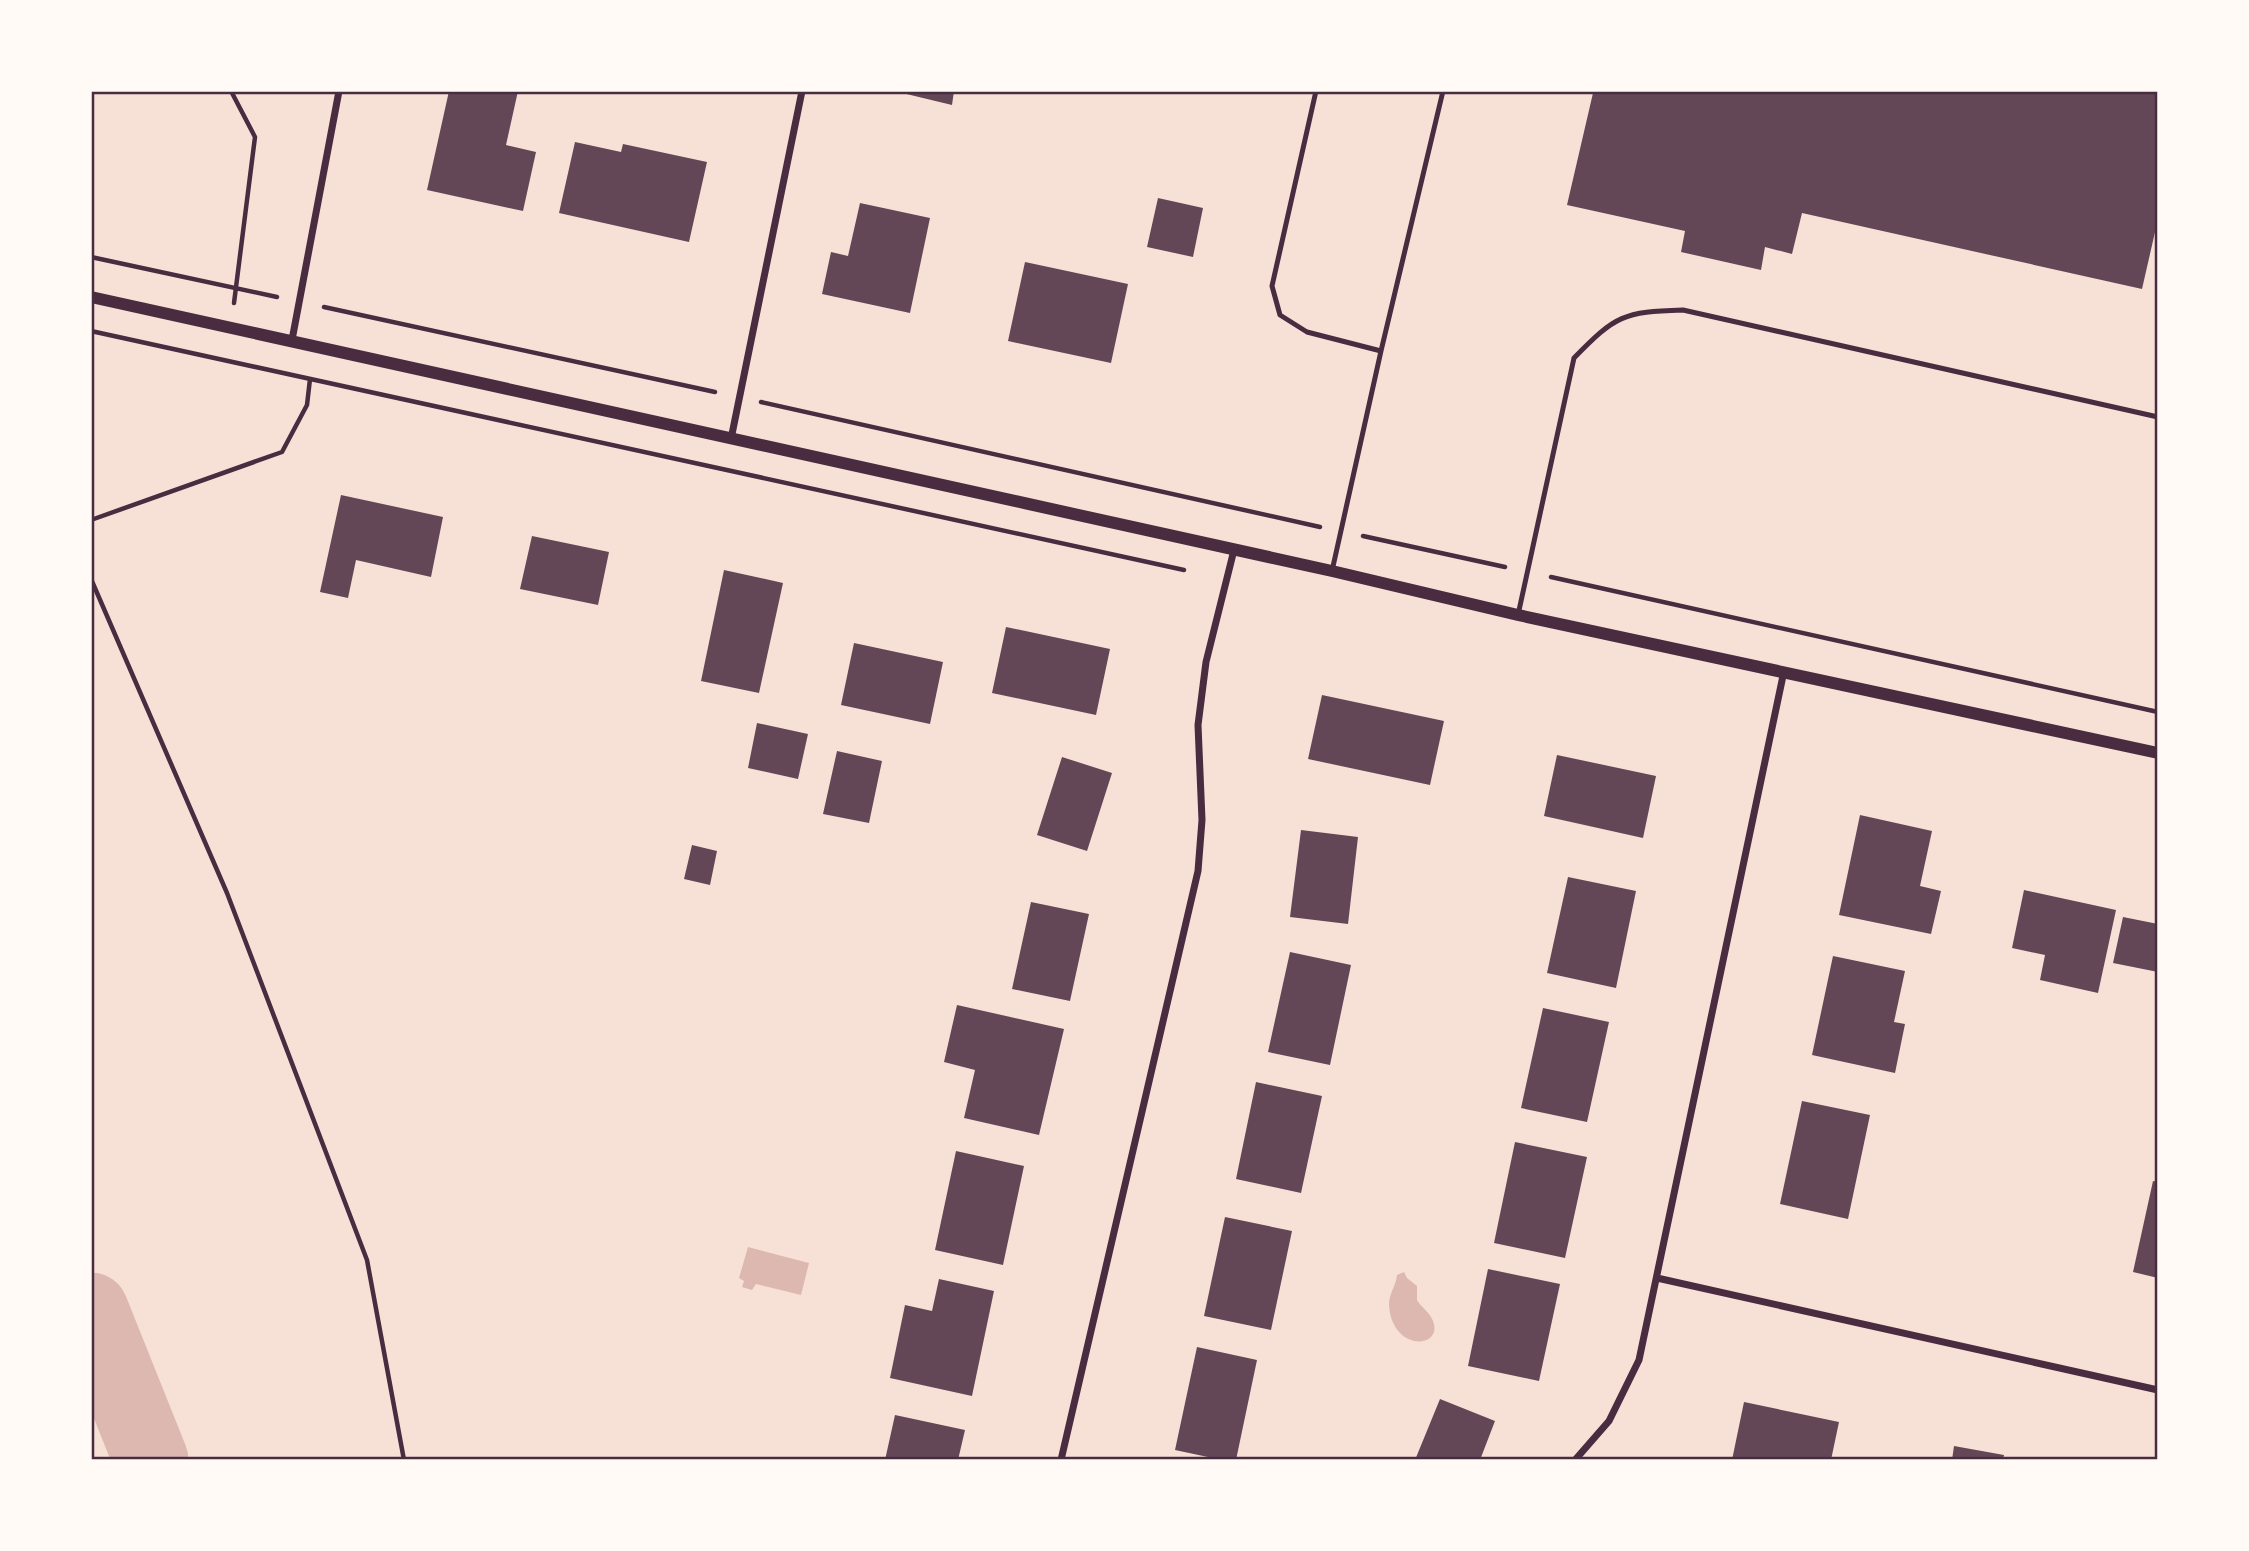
<svg xmlns="http://www.w3.org/2000/svg" width="2249" height="1551" viewBox="0 0 2249 1551" font-family="'Work Sans',sans-serif">
	<rect width="100%" height="100%" fill="#f7e1d7"/>
	<path fill="#dcb8b0" d="M748 1247 809 1263 801 1295 756 1284 752 1290 742 1287 744 1281 739 1278Z
		M1404 1272 1407 1278 1417 1286V1300C1421 1307 1427 1310 1431 1317 1449 1348 1392 1355 1389 1305 1389 1293 1396 1286 1397 1275Z"/>
	<g fill="none" stroke-linecap="round" stroke-linejoin="round">
		<path stroke="#dcb8b0" stroke-width="75" d="M91 1310 151 1460"/>
	</g>
	<path fill="#644757" d="M449 91H518L506 145 536 152 523 211 427 190Z
		M894 91H954L952 105Z
		M1588 91H2158V219L2142 289 1802 213 1792 254 1765 247 1761 270 1681 252 1685 231 1567 205 1593 93Z
		M575 142 621 152 623 144 707 162 689 242 559 213Z
		M1158 198 1203 208 1193 257 1147 247Z
		M860 203 930 218 910 313 822 294 831 252 848 256Z
		M1025 262 1128 284 1111 363 1008 341Z
		M341 495 443 517 431 577 356 560 348 598 320 592Z
		M532 536 609 552 598 605 520 589Z
		M724 570 783 583 759 693 701 681Z
		M1006 627 1110 649 1096 715 992 693Z
		M854 643 943 662 930 724 841 705Z
		M1322 695 1444 721 1430 785 1308 759Z
		M757 723 808 734 798 779 748 768Z
		M837 751 882 761 869 823 823 814Z
		M1557 755 1656 776 1643 838 1544 816Z
		M1062 757 1112 773 1087 851 1037 835Z
		M1860 815 1932 831 1920 886 1941 891 1931 934 1839 915Z
		M1301 830 1358 837 1348 924 1290 917Z
		M692 845 717 851 710 885 684 879Z
		M1568 877 1636 891 1616 988 1547 973Z
		M2024 890 2116 910 2098 993 2040 980 2045 955 2012 948Z
		M1031 902 1089 914 1070 1001 1012 989Z
		M2123 917 2158 924V972L2113 963Z
		M1290 952 1351 965 1330 1065 1268 1052Z
		M1833 956 1905 971 1894 1022 1905 1024 1895 1073 1812 1055Z
		M957 1005 1064 1029 1039 1135 964 1118 975 1070 944 1062Z
		M1543 1008 1609 1022 1587 1122 1521 1108Z
		M1256 1082 1322 1096 1301 1193 1236 1179Z
		M1802 1101 1870 1115 1848 1219 1780 1204Z
		M1515 1142 1587 1157 1565 1258 1494 1243Z
		M956 1151 1024 1166 1003 1265 935 1250Z
		M2153 1181 2158 1182V1278L2133 1272Z
		M1225 1217 1292 1231 1271 1330 1204 1316Z
		M1488 1269 1560 1284 1539 1381 1468 1366Z
		M939 1279 994 1291 972 1396 890 1378 905 1305 932 1311Z
		M1197 1347 1257 1360 1236 1460H1222L1175 1450Z
		M1440 1399 1495 1421 1480 1460H1415Z
		M1744 1402 1839 1422 1831 1460H1732Z
		M895 1415 965 1430 958 1460H885Z
		M1954 1446 2004 1455 2003 1460H1952Z"/>
	<g fill="none" stroke-linecap="round" stroke-linejoin="round">
		<path stroke="#4a2c40" stroke-width="4.5" d="M231 91 255 137 234 303
			M91 257 277 297
			M324 307 715 392
			M91 331 1184 570
			M761 402 1320 527
			M91 520 282 452 307 405 310 379
			M1363 536 1505 567
			M1551 577 2158 712
			M91 579 227 893 367 1260 404 1460"/>
		<path stroke="#4a2c40" stroke-width="5" d="M1316 91 1272 286 1280 315 1307 332 1381 351 1443 91
			M1332 571 1381 351
			M1518 615 1574 358C1616 315 1623 312 1683 310L2158 417"/>
		<path stroke="#4a2c40" stroke-width="7" d="M292 340 339 91
			M731 439 802 91
			M1657 1278 2158 1390
			M1061 1460 1198 871 1202 820 1198 725 1206 662 1234 550
			M1575 1460 1609 1421 1639 1360 1784 671"/>
		<path stroke="#4a2c40" stroke-width="12" d="M91 297 1332 571 1518 615 2158 753"/>
	</g>
	<rect width="2249" height="1551" fill="none" stroke="#fffaf5" stroke-width="186"/>
	<rect x="93" y="93" width="2063" height="1365" fill="none" stroke="#4a2c40" stroke-width="2.5"/>
</svg>
